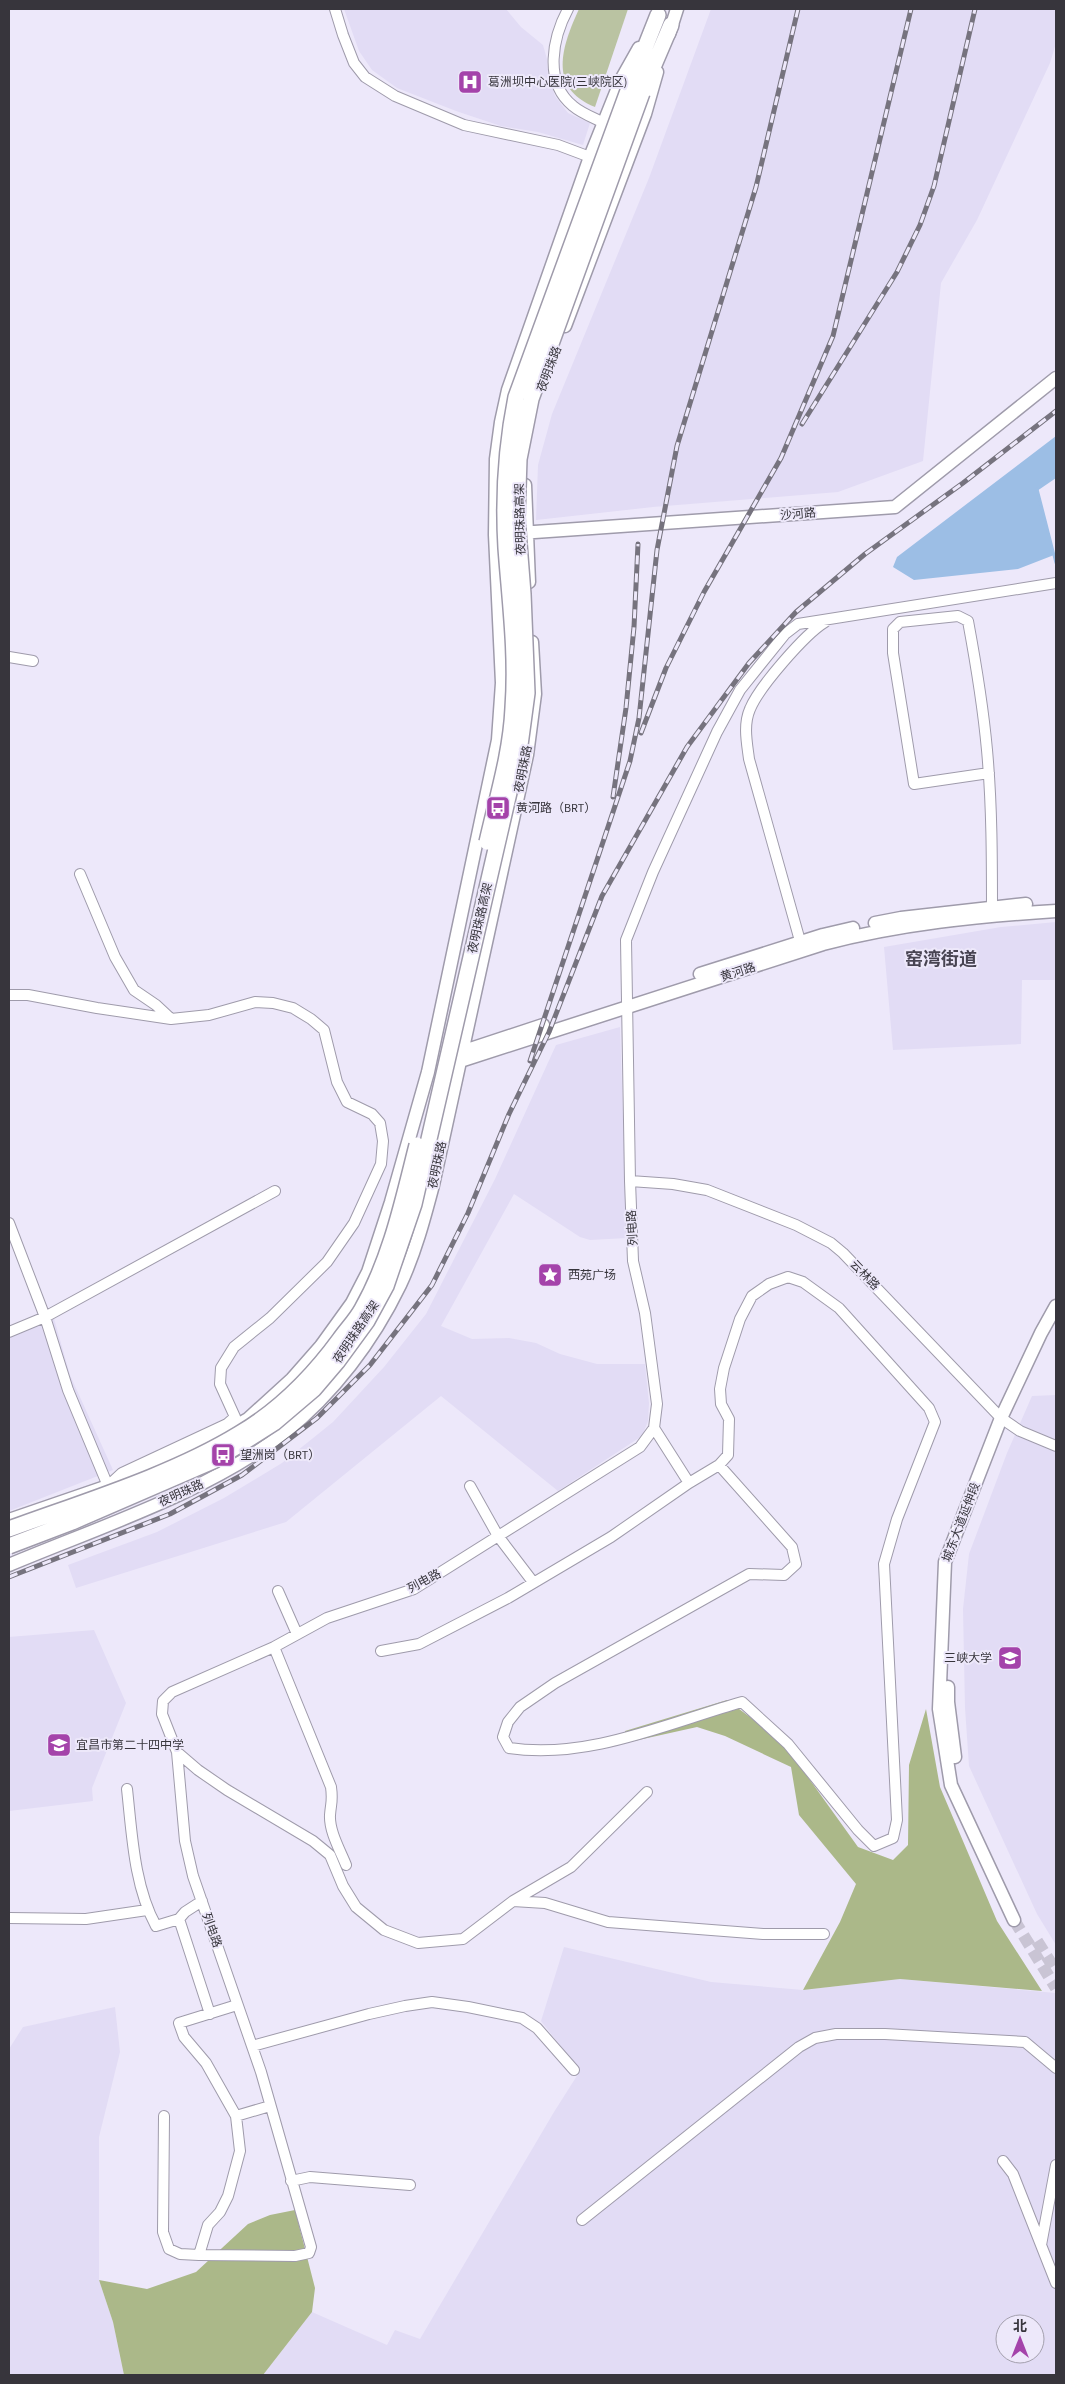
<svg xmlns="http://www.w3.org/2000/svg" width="1065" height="2384" viewBox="0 0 1065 2384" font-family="'Source Sans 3','Noto Sans SC',sans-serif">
	<rect width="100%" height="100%" fill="#ede8fa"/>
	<path fill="#e2dcf5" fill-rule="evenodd" d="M344 9H506L521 27 543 45 547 59 548 77 555 96 568 113 590 123 583 145 538 132 501 126 456 111 397 88 372 70 359 51Z
		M711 9H1056V43L1050 63 977 220 941 283 923 461 838 492 653 507 536 520 538 465 552 414 649 178Z
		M1056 922V980H1022L1021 1044 893 1050 884 947 1001 927Z
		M620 1027 627 1238 590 1240 580 1237 514 1194 441 1326 472 1339 509 1338 536 1343 560 1354 597 1364H645L649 1403 648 1421 642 1436 558 1491 441 1396 286 1522 76 1588 68 1565 157 1532 224 1498 282 1463 333 1422 384 1367 426 1314 495 1179 556 1045Z
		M51 1308 70 1375 113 1470 9 1511V1328Z
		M1056 1395V1945L1037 1914 969 1766 965 1708 963 1609 969 1554 1007 1453 1032 1396Z
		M94 1630 126 1703 92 1788 93 1801 9 1811V1637Z
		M564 1947 711 1982 803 1990 900 1979 1056 1993V2375H263L312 2312 387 2345 395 2330 420 2339 554 2112 580 2071 541 2021ZM1005 2324H1035V2354H1005Z
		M115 2007 120 2052 99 2137V2280L113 2322 124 2375H9V2049L23 2027Z"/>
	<path fill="#bac3a2" d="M579 9H628L595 107C547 88 562 46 579 9Z"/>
	<path fill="#abb889" d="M727 1700 782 1741 858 1847 893 1860 908 1845 909 1765 926 1709 940 1787 997 1921 1042 1991 900 1979 803 1990 840 1922 856 1884 799 1815 791 1767 725 1736 697 1727 625 1743V1731Z
		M295 2210 315 2288 312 2312 263 2375H124L113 2322 99 2280 147 2289 196 2272 248 2224 270 2215Z"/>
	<path fill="#9cbee5" d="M1056 436V478L1037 491 1054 555 1018 569 914 580 893 567 897 557Z"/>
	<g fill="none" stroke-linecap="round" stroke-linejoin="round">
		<path stroke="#9cbee5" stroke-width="3" d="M1037 489 1056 563"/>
		<path stroke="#c9c4d4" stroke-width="12" stroke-dasharray="12 6" stroke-linecap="butt" d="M1014 1920 1056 1988
			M1037 1941 1056 1971"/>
		<defs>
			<path id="minor" d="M335 9 343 35 354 63 365 77 395 96 464 125 558 145 590 157
				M568 9C553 37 543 82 573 106 581 113 594 118 604 123
				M9 657 33 661
				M989 773 914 784 893 653V629L900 622 958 616 968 621C976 664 983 706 987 750 992 805 992 860 992 915
				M802 948 749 759C747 743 743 725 750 709 759 687 805 634 825 622
				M9 995H28L97 1008 171 1019
				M630 1181 673 1184 707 1190 796 1225 831 1243 843 1253 1001 1418 1020 1431 1056 1446
				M9 1223 45 1317 68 1390 108 1486 122 1473 227 1424 235 1417 220 1384 221 1368 234 1347 270 1318 327 1262 354 1223 381 1164 383 1141 380 1123 372 1114 347 1102 337 1082 324 1030 311 1019 293 1008 273 1003 255 1002 209 1015 171 1019 156 1005 134 990 115 957 80 874
				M9 1332 45 1317 275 1191
				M654 1428 689 1483
				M470 1486 498 1536 533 1582
				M278 1591 297 1634
				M274 1647 331 1787C333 1801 331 1802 330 1815 329 1831 340 1850 346 1865
				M381 1651 419 1644 508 1598 611 1537 689 1483 719 1465 728 1455 729 1419 721 1404 720 1389 724 1368 740 1319 752 1296 769 1284 788 1277 803 1282 839 1308 929 1408 935 1422 897 1519 884 1564 897 1820 893 1838 874 1846 858 1830 788 1744 742 1702C668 1723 588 1760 509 1748L503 1737 508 1722 520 1707 555 1683 749 1574 784 1575 796 1564 792 1547 719 1465
				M177 1752 198 1770 227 1790 313 1841 330 1855 343 1886 356 1907 384 1930 418 1943 463 1939 513 1901 571 1867 647 1792
				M127 1789C132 1834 134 1886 156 1926L179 1919 185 1912 202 1901
				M513 1901 545 1903 608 1922 763 1934H824
				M9 1918 86 1919 147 1910
				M179 1919 210 2014
				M252 2046 369 2014 405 2006 432 2002 468 2007 522 2018 537 2028 574 2070
				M164 2116 163 2232 169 2249 180 2254 199 2255 295 2256 309 2253 311 2247 261 2072 193 1876 185 1841 177 1752 162 1714 163 1701 172 1692 274 1647 327 1618 414 1589 640 1447 654 1428 657 1404 645 1313 633 1261 630 1181 626 940 653 872 717 732 740 690 785 634 798 624 1056 583
				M236 2116 270 2106
				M1003 2161 1013 2174 1056 2283
				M291 2181 310 2177 410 2185
				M582 2220 799 2047 815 2038 836 2034H885L1025 2042 1056 2068
				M1041 2245 1056 2165
				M199 2255 208 2225 220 2212 228 2196 240 2151 236 2116 206 2063 184 2037 179 2023 237 2005"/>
			<path id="major" d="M669 34 677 9
				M565 326 645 114 657 72
				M525 485 529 582
				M520 533 895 507 1056 378
				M875 923 901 918 1026 904
				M700 974 823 935 853 928
				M455 1054 543 1025
				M454 1063 823 944C899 924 978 916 1056 911
				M9 1520 108 1486 187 1453 248 1419 292 1379 321 1346 352 1303 368 1272 391 1202 428 1072 498 740 502 683 495 535 496 459 501 422 508 390 590 157 621 80 639 48
				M9 1565C99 1527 206 1493 284 1433 333 1394 373 1341 400 1285 415 1253 424 1219 433 1185L527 755 535 694 532 642
				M948 1687V1702L955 1757
				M1014 1920 951 1785 939 1709 945 1562 1001 1418 1041 1333 1056 1306"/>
			<path id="highway" d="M629 88 658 15
				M642 93 671 25"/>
		</defs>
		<use href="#minor" stroke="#9f9bab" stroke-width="12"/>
		<use href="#major" stroke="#9f9bab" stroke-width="15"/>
		<use href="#highway" stroke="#9f9bab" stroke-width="18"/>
		<use href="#minor" stroke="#fff" stroke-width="10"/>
		<use href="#major" stroke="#fff" stroke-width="12"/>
		<use href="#highway" stroke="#fff" stroke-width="15"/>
		<defs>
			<path id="rail" d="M802 424 897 272 920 225 934 186 975 9
				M641 733 666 668 704 592 781 458 833 336 911 9
				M613 797 626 708 634 627 638 544
				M530 1061 630 761 639 718 657 550 677 446 756 187 798 9
				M9 1577 170 1514 242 1475 317 1418 370 1365 432 1285 468 1213 509 1114 549 1032 602 896 687 747 749 663 796 612 865 554 963 483 1056 411"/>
		</defs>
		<use href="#rail" stroke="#76737e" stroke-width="5"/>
		<use href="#rail" stroke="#ede8fa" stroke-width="3" stroke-dasharray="9" stroke-linecap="butt"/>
		<defs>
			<path id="highway-bridge" d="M487 842C497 798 511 753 513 708 517 654 510 602 506 548 503 498 506 447 516 397L629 88
				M9 1529C83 1502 172 1475 239 1434 278 1411 313 1376 340 1339 347 1329 356 1320 362 1309 391 1258 403 1200 417 1145
				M9 1546 72 1522 215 1460 274 1423 314 1389 337 1362 367 1321 386 1286 414 1204 520 745 527 693 523 594 517 518 519 459 531 399 642 93"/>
		</defs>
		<use href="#highway-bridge" stroke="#9f9bab" stroke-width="18" stroke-linecap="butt"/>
		<use href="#highway-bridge" stroke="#fff" stroke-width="15"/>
	</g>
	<defs>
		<symbol id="hospital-square" viewBox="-11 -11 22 22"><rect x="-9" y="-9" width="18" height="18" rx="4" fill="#a443aa" stroke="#ede8fa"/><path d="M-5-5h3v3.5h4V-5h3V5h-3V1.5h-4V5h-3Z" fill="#fff"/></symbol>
		<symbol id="bus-square" viewBox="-11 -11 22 22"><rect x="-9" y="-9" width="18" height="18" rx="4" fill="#a443aa" stroke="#ede8fa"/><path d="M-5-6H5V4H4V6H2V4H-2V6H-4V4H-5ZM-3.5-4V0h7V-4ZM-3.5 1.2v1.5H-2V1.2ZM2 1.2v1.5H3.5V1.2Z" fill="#fff"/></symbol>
		<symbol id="sight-square" viewBox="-11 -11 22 22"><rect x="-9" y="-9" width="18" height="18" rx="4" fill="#a443aa" stroke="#ede8fa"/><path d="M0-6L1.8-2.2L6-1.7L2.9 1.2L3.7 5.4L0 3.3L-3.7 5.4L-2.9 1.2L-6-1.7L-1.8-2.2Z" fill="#fff"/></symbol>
		<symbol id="university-square" viewBox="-11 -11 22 22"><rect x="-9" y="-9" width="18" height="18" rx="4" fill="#a443aa" stroke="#ede8fa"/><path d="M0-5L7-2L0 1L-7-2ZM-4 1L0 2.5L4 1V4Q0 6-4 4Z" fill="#fff"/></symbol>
		<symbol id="school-square" viewBox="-11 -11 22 22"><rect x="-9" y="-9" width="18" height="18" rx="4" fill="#a443aa" stroke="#ede8fa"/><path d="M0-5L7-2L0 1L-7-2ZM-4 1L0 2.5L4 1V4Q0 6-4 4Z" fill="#fff"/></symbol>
	</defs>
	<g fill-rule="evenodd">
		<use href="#hospital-square" x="456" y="68" width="28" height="28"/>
		<use href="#bus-square" x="484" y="794" width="28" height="28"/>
		<use href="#sight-square" x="536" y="1261" width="28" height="28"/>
		<use href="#bus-square" x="209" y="1441" width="28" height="28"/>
		<use href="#university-square" x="996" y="1644" width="28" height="28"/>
		<use href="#school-square" x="45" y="1731" width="28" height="28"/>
	</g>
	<g text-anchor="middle" stroke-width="4" stroke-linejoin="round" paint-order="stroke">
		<g font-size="12" fill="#37353c" stroke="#ede8fa" text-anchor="start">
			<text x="488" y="86">葛洲坝中心医院(三峡院区)</text>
			<text x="516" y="812">黄河路（BRT）</text>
			<text x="568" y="1279">西苑广场</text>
			<text x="240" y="1459">望洲岗（BRT）</text>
			<text x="992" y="1662" text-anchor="end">三峡大学</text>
			<text x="76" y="1749">宜昌市第二十四中学</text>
		</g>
		<g font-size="12" fill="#37353c" stroke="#ede8fa">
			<text transform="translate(549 369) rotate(-69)" y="4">夜明珠路</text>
			<text transform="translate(798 514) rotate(-5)" y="4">沙河路</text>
			<text transform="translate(520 519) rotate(-91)" y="4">夜明珠路高架</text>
			<text transform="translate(523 769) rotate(-79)" y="4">夜明珠路</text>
			<text transform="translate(480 918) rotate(-77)" y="4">夜明珠路高架</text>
			<text transform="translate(738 972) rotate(-18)" y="4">黄河路</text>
			<text transform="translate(437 1165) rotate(-78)" y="4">夜明珠路</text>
			<text transform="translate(632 1228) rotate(-93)" y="4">列电路</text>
			<text transform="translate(865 1275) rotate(46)" y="4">云林路</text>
			<text transform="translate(356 1332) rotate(-56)" y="4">夜明珠路高架</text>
			<text transform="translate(181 1493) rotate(-24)" y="4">夜明珠路</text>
			<text transform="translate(961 1522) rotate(-69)" y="4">城东大道延伸段</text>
			<text transform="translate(424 1581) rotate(-28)" y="4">列电路</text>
			<text transform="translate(212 1930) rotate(71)" y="4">列电路</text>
		</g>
		<g font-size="18" font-weight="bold" fill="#484452" stroke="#ede8fa">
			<text x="941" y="965">窑湾街道</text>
		</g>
	</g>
	<rect width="1065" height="2384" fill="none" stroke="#37353c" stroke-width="20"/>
	<g transform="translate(1020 2339)"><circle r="24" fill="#ede8fa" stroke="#a4a0ae"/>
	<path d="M0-4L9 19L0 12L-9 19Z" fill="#a443aa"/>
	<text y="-8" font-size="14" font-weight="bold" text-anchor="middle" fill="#37353c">北</text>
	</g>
</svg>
